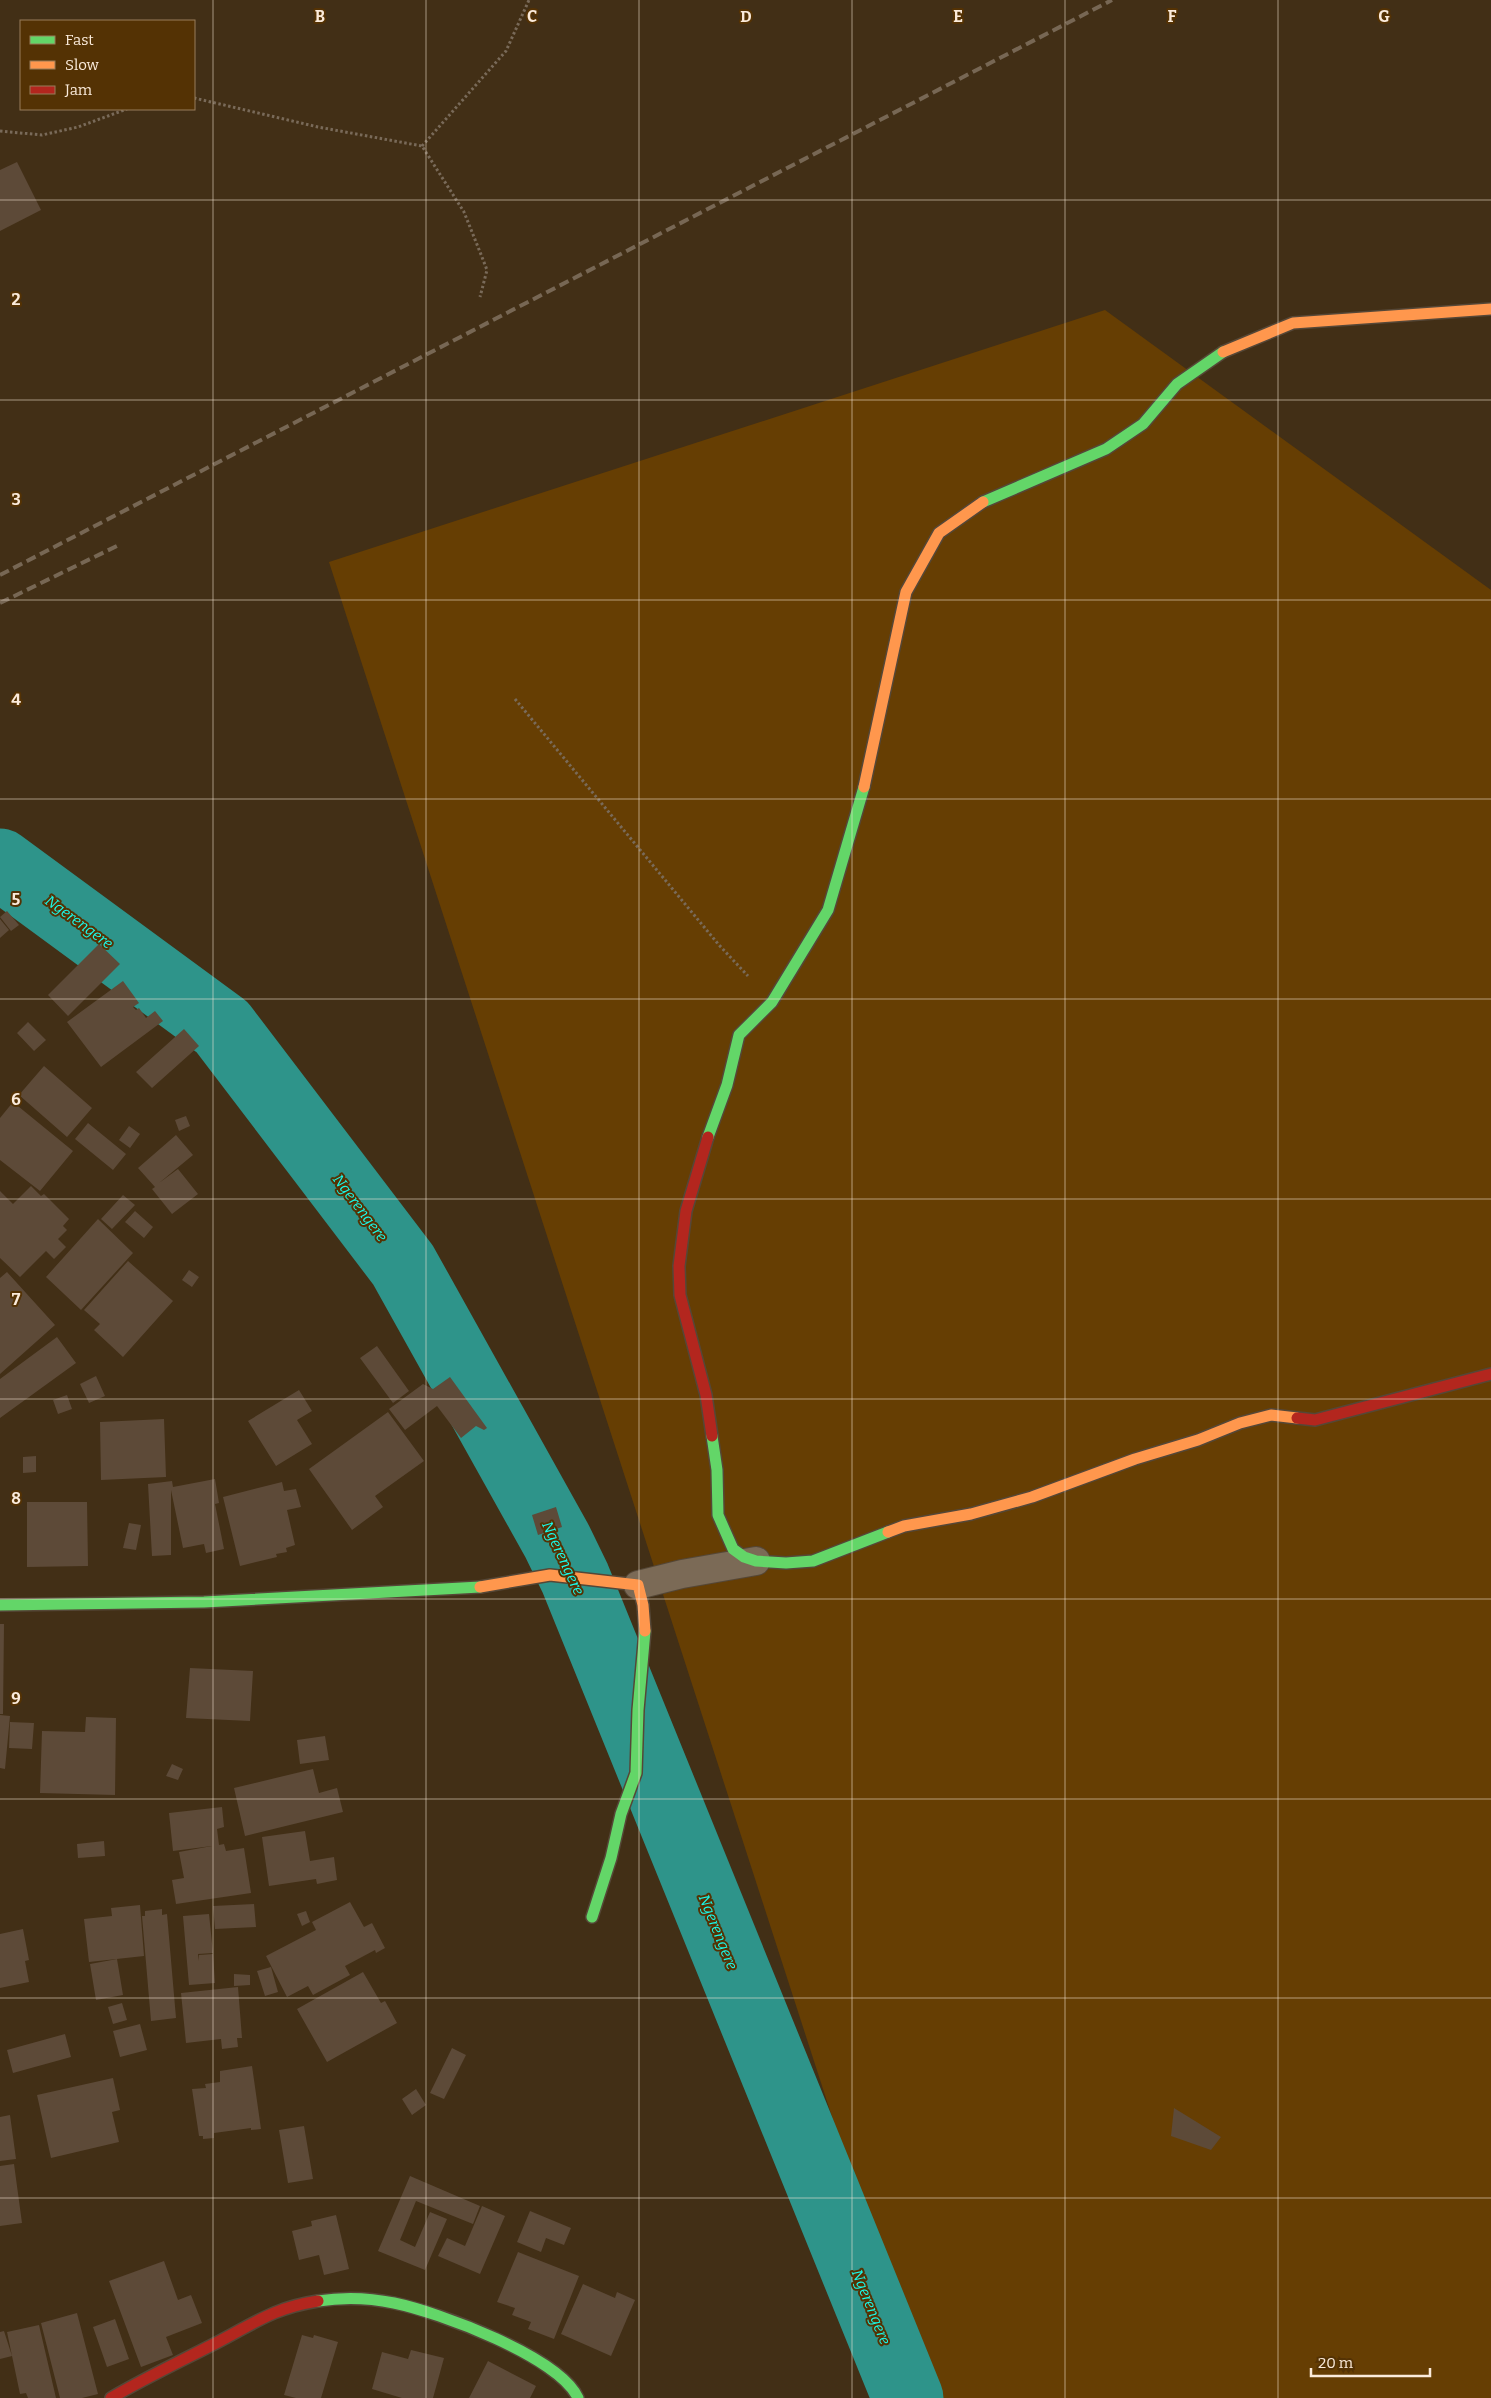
<svg xmlns="http://www.w3.org/2000/svg" width="1491" height="2398" viewBox="0 0 1491 2398" font-family="Bitter,serif">
	<rect width="100%" height="100%" fill="#422f16"/>
	<path fill="#663e03" d="M1105 310 1491 590V2398H923L329 562Z"/>
	<g fill="none" stroke-linecap="round" stroke-linejoin="round">
		<path stroke="#2e948a" stroke-width="71" d="M0 864 222 1027 403 1265 557 1541 575 1578 908 2398"/>
	</g>
	<path fill="#5d4a38" d="M17 162 41 210 0 231V170Z
		M7 911 19 925 11 931 0 917Z
		M0 919 9 930 0 938Z
		M99 944 120 964 68 1016 48 995Z
		M123 981 139 1003 133 1007 136 1010 139 1008 146 1018 155 1011 163 1021 101 1067 67 1022Z
		M28 1022 46 1040 34 1051 17 1033Z
		M184 1029 199 1046 152 1088 136 1072Z
		M44 1066 92 1108 67 1137 19 1095Z
		M13 1102 73 1151 40 1191 0 1160V1118Z
		M186 1116 190 1126 179 1131 175 1120Z
		M88 1123 126 1154 113 1170 75 1139Z
		M129 1126 140 1134 130 1148 119 1140Z
		M176 1135 193 1155 159 1183 178 1169 198 1194 172 1214 152 1189 155 1187 138 1168Z
		M31 1186 41 1196 44 1194 69 1219 63 1226 67 1230 58 1239 66 1247 54 1259 46 1251 20 1277 0 1258V1191L13 1204Z
		M123 1195 135 1205 112 1229 101 1219Z
		M135 1211 153 1227 144 1238 125 1222Z
		M98 1219 133 1253 81 1310 46 1277Z
		M128 1261 173 1301 123 1357 94 1330 100 1324 84 1310Z
		M189 1270 199 1277 192 1287 182 1280Z
		M7 1272 55 1325 0 1374V1278Z
		M57 1337 76 1363 0 1418V1379Z
		M377 1346 409 1391 393 1403 360 1358Z
		M96 1376 105 1396 89 1403 80 1384Z
		M450 1377 487 1428 484 1430 476 1426 461 1438 437 1406 405 1430 389 1409 423 1384 433 1389Z
		M299 1390 312 1411 297 1420 312 1444 276 1466 248 1421Z
		M67 1395 72 1409 58 1414 53 1400Z
		M388 1412 424 1461 375 1496 383 1507 352 1530 309 1469Z
		M164 1419 166 1477 101 1480 100 1422Z
		M36 1456V1472L23 1473V1457Z
		M215 1479 219 1503 215 1504 224 1549 206 1553 204 1544 183 1548 171 1490V1555L152 1556 148 1484 172 1481 173 1487Z
		M282 1482 284 1491 296 1489 301 1507 287 1510 295 1545 286 1548 287 1552 276 1554 277 1557 240 1566 223 1497Z
		M27 1502H87L88 1566 27 1567Z
		M556 1507 562 1527 538 1535 532 1515Z
		M129 1523 141 1525 136 1550 123 1548Z
		M0 1624H4L3 1714H0Z
		M190 1668 253 1671 250 1721 186 1718Z
		M0 1715 10 1716 5 1769 0 1768Z
		M86 1717 116 1718 115 1795 40 1793 42 1731 85 1732Z
		M10 1722 34 1723 32 1749 9 1748Z
		M325 1736 329 1760 300 1764 297 1740Z
		M172 1764 183 1769 178 1780 166 1776Z
		M313 1769 319 1793 337 1788 343 1812 245 1836 234 1788Z
		M222 1807 224 1827 217 1829 219 1845 224 1844 226 1851 244 1848 251 1893 176 1904 172 1880 184 1878 179 1852 212 1846 173 1851 169 1813Z
		M305 1831 310 1861 334 1857 337 1880 317 1884 316 1879 269 1886 262 1837Z
		M104 1841 105 1856 78 1858 77 1844Z
		M350 1902 364 1927 372 1923 385 1948 376 1953 375 1950 345 1966 350 1975 313 1995 308 1986 287 1997 266 1956 316 1930 312 1922Z
		M254 1904 256 1927 215 1929 213 1906Z
		M140 1905 144 1956 89 1962 84 1919 112 1916 111 1908Z
		M162 1909V1915L167 1914 176 2018 151 2021 142 1916H145V1911Z
		M306 1911 310 1922 302 1926 297 1914Z
		M209 1914 213 1953 198 1954 199 1961V1955L213 1954 215 1983 189 1985 183 1916Z
		M23 1929 29 1960 25 1961 29 1982 0 1988V1934Z
		M117 1959 123 1995 96 2000 90 1964Z
		M271 1967 278 1992 265 1996 257 1971Z
		M363 1972 381 2003 385 2001 397 2023 327 2062 297 2009Z
		M234 1974 250 1975V1985L234 1986Z
		M238 1987 242 2038H237L238 2047 222 2049 221 2039 186 2043 181 1993Z
		M122 2003 127 2020 113 2024 108 2007Z
		M140 2024 147 2050 120 2057 113 2031Z
		M65 2034 71 2057 13 2073 7 2050Z
		M452 2048 466 2055 444 2099 430 2093Z
		M252 2066 261 2129 251 2130V2128L214 2133V2138L203 2139V2136H199L192 2089 206 2088 205 2084 220 2082V2071Z
		M113 2078 120 2110 112 2112 119 2142 51 2158 37 2095Z
		M416 2089 426 2105 412 2115 402 2099Z
		M1174 2108 1221 2137 1211 2150 1171 2136Z
		M10 2115 16 2159 0 2161V2117Z
		M304 2126 313 2179 288 2183 279 2130Z
		M14 2164 22 2223 0 2226V2166Z
		M410 2176 480 2206 473 2224 416 2201 400 2240 415 2247 430 2212 447 2219 425 2270 378 2251Z
		M482 2206 505 2216 480 2274 438 2256 447 2238 465 2246Z
		M530 2211 571 2228 564 2245 546 2238 541 2252 517 2242Z
		M336 2215 349 2269 324 2275 319 2255 299 2260 292 2231 312 2226 311 2221Z
		M518 2252 579 2276 554 2339 528 2329 531 2322 512 2315 515 2308 497 2302Z
		M164 2261 178 2300 191 2295 202 2323 166 2337 173 2355 141 2367 109 2281Z
		M583 2284 615 2298 617 2292 635 2300 611 2356 561 2334Z
		M77 2313 98 2394 82 2398H60L41 2323Z
		M115 2319 129 2359 107 2367 93 2327Z
		M39 2325 56 2398H28L26 2393 20 2394 7 2332Z
		M4 2331 12 2356 0 2359V2332Z
		M302 2335 313 2338 314 2335 338 2342 321 2398H296L284 2395Z
		M411 2350 444 2358 433 2398H402L372 2389 382 2352 408 2359Z
		M488 2361 536 2386 530 2398H469Z"/>
	<g fill="none" stroke-linecap="round" stroke-linejoin="round">
		<defs>
			<path id="street" d="M638 1585 682 1574 756 1561"/>
			<path id="fast" d="M983 502 1106 449 1143 424 1177 384 1223 352
				M708 1137 727 1085 739 1035 772 1002 828 910 864 787
				M712 1436 717 1470 718 1515 733 1549 744 1557 756 1561 786 1563 813 1561 888 1532
				M0 1605 204 1602 480 1587
				M592 1917 611 1858 621 1814 636 1773 638 1710 645 1631
				M318 2301C343 2297 370 2298 394 2303 438 2312 560 2357 578 2398"/>
			<path id="slow" d="M1223 352 1293 323 1491 309
				M864 787 906 592 939 533 983 502
				M888 1532 904 1526 971 1514 1032 1497 1135 1459 1198 1440 1240 1423 1271 1415 1297 1418
				M480 1587 550 1575 638 1585 643 1605 645 1631"/>
			<path id="jam" d="M708 1137 686 1211 679 1266 680 1295 706 1395 712 1436
				M1297 1418 1315 1420 1491 1374
				M111 2398C145 2378 181 2361 216 2343 255 2323 273 2308 318 2301"/>
		</defs>
		<use href="#street" stroke="#554737" stroke-width="30"/>
		<use href="#fast" stroke="#554737" stroke-width="14"/>
		<use href="#slow" stroke="#554737" stroke-width="14"/>
		<use href="#jam" stroke="#554737" stroke-width="14"/>
		<path stroke="#796a59" stroke-width="3" stroke-dasharray="2.5 2.5" stroke-linecap="butt" d="M194 98 318 127 422 146 464 212 480 252 487 270 480 297
			M0 131 42 135 78 127 127 109
			M422 146 506 51 529 0
			M515 699 719 945 748 976"/>
		<use href="#street" stroke="#7b6a56" stroke-width="28"/>
		<use href="#fast" stroke="#63d668" stroke-width="11"/>
		<use href="#slow" stroke="#ff974d" stroke-width="11"/>
		<use href="#jam" stroke="#b3261e" stroke-width="11"/>
		<path stroke="#776754" stroke-width="4" stroke-dasharray="10 5" stroke-linecap="butt" d="M0 575 1112 0
			M0 603 121 544"/>
	</g>
	<path fill="none" stroke="#fbebdb" stroke-width="1" stroke-opacity="0.55" d="M213 0V2398M426 0V2398M639 0V2398M852 0V2398M1065 0V2398M1278 0V2398M0 200H1491M0 400H1491M0 600H1491M0 799H1491M0 999H1491M0 1199H1491M0 1399H1491M0 1599H1491M0 1799H1491M0 1998H1491M0 2198H1491"/>
	<g text-anchor="middle" stroke-width="4" stroke-linejoin="round" paint-order="stroke">
		<g font-size="15" font-style="italic" fill="#18fcee" stroke="#543204">
			<text transform="translate(79 922) rotate(36)" y="5">Ngerengere</text>
			<text transform="translate(360 1208) rotate(53)" y="5">Ngerengere</text>
			<text transform="translate(563 1558) rotate(65)" y="5">Ngerengere</text>
			<text transform="translate(718 1932) rotate(68)" y="5">Ngerengere</text>
			<text transform="translate(871 2307) rotate(68)" y="5">Ngerengere</text>
		</g>
	</g>
	<g font-size="16" text-anchor="middle" font-weight="bold" fill="#fbebdb" stroke="#543204" stroke-width="4" stroke-linejoin="round" paint-order="stroke">
		<text x="320" y="22">B</text>
		<text x="532" y="22">C</text>
		<text x="746" y="22">D</text>
		<text x="958" y="22">E</text>
		<text x="1172" y="22">F</text>
		<text x="1384" y="22">G</text>
		<text x="16" y="305">2</text>
		<text x="16" y="505">3</text>
		<text x="16" y="705">4</text>
		<text x="16" y="905">5</text>
		<text x="16" y="1105">6</text>
		<text x="16" y="1305">7</text>
		<text x="16" y="1504">8</text>
		<text x="16" y="1704">9</text>
	</g>
	<rect x="20" y="20" width="175" height="90" fill="#543204" stroke="#977c5a"/>
	<rect x="30" y="36" width="25" height="8" fill="#63d668" stroke="#977c5a"/>
	<text x="65" y="45" font-size="15" fill="#fbebdb">Fast</text>
	<rect x="30" y="61" width="25" height="8" fill="#ff974d" stroke="#977c5a"/>
	<text x="65" y="70" font-size="15" fill="#fbebdb">Slow</text>
	<rect x="30" y="86" width="25" height="8" fill="#b3261e" stroke="#977c5a"/>
	<text x="65" y="95" font-size="15" fill="#fbebdb">Jam</text>
	<path d="M1311 2368v8h119v-8" fill="none" stroke="#fbebdb" stroke-width="2.5"/>
	<text x="1318" y="2368" font-size="15" fill="#fbebdb" stroke="#543204" stroke-width="4" paint-order="stroke">20 m</text>
</svg>
